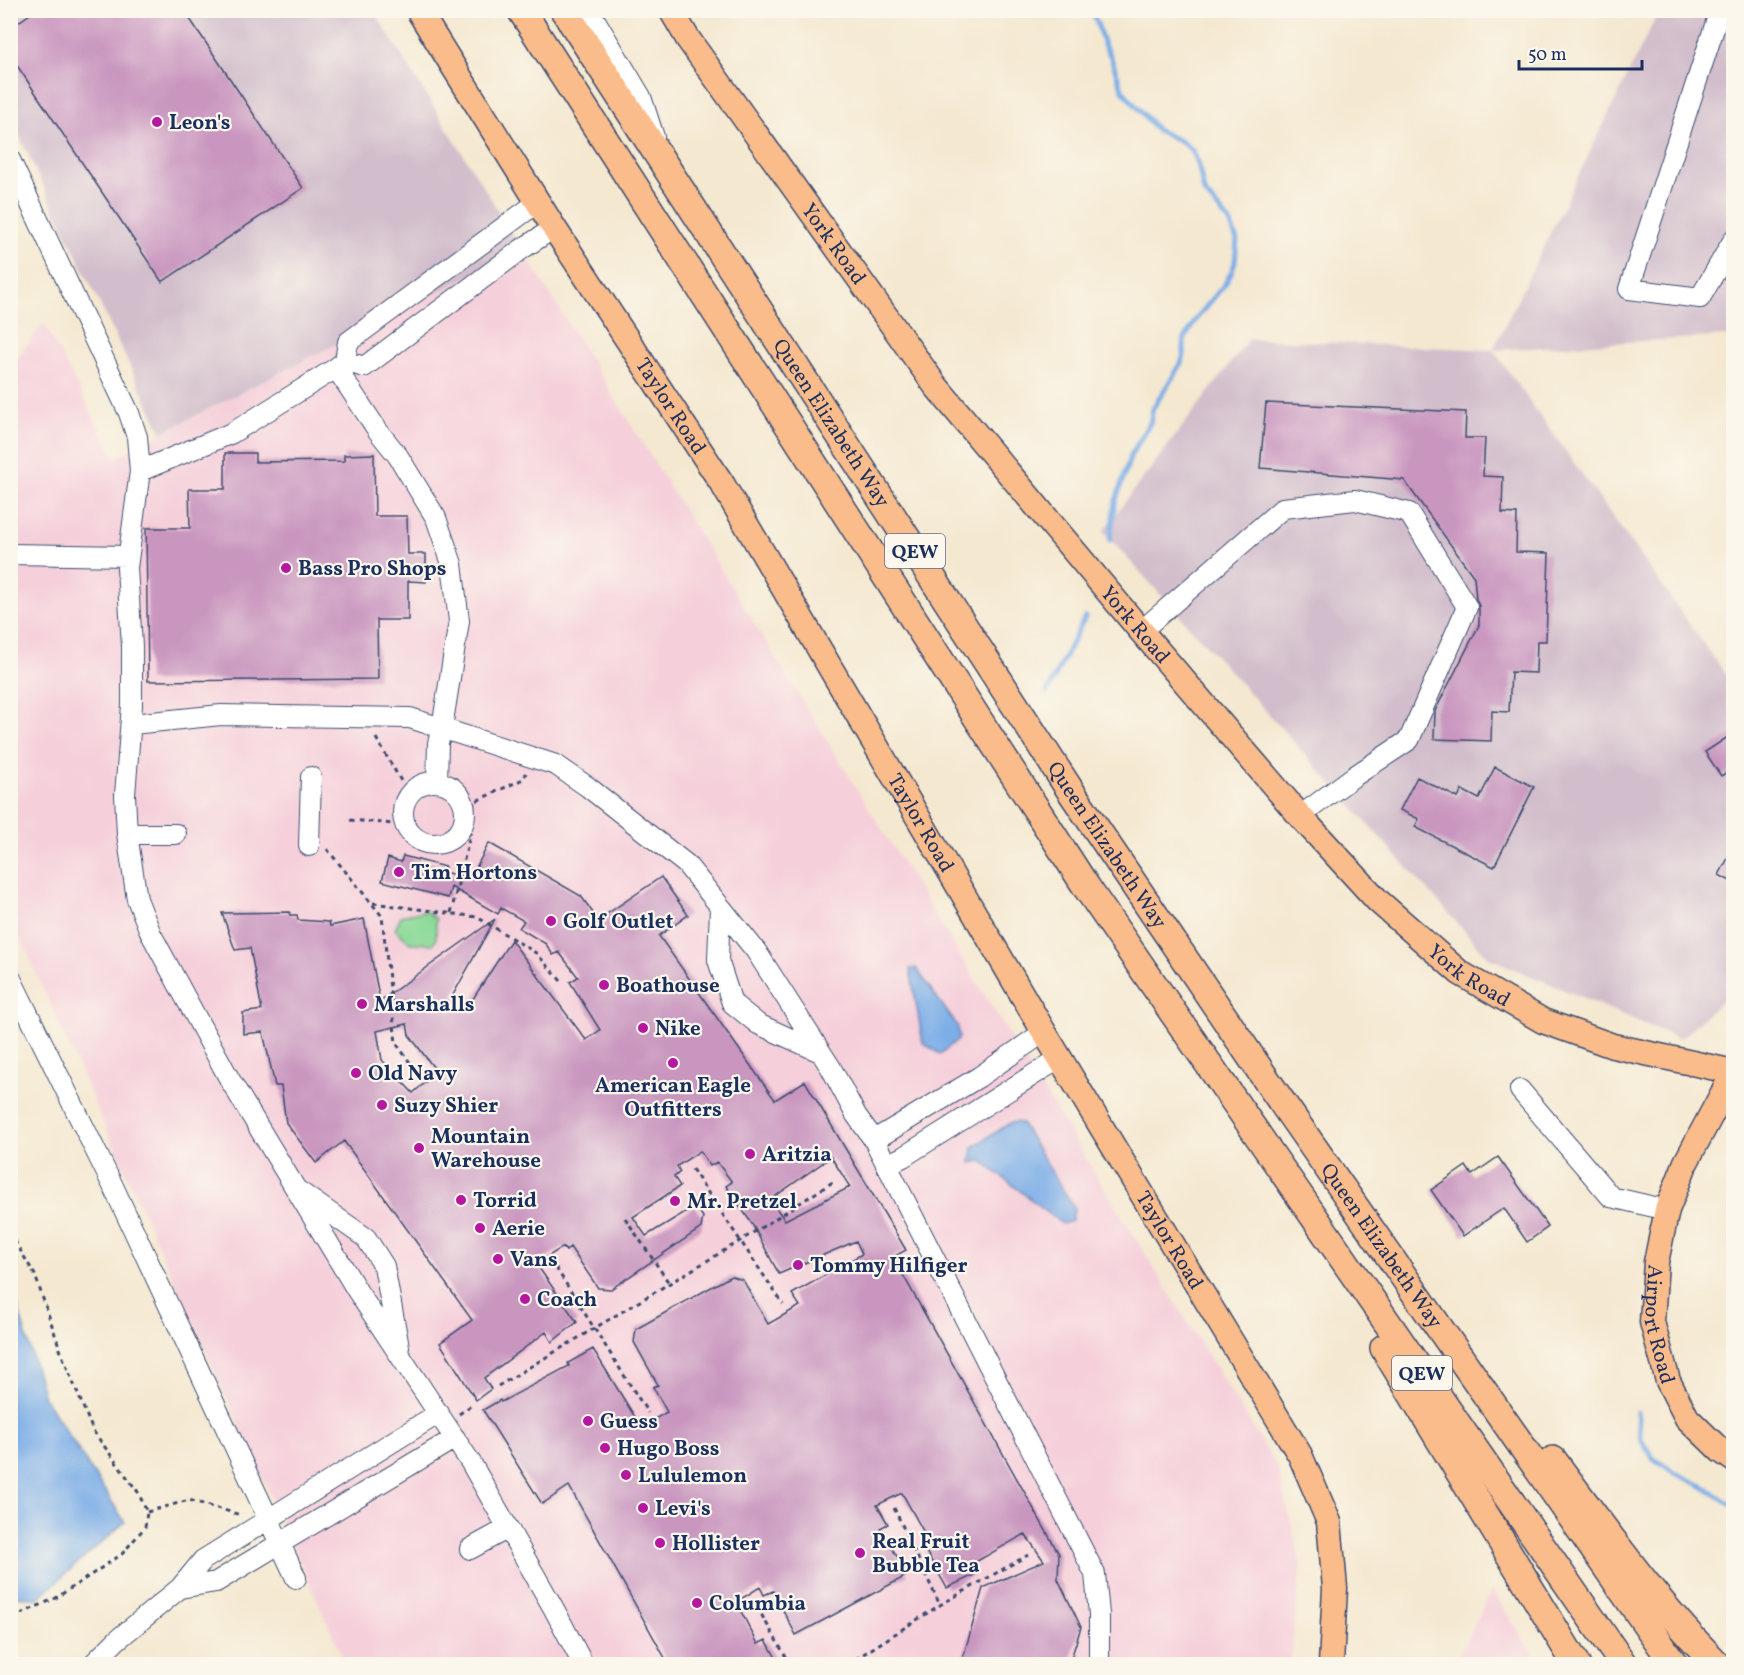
<svg xmlns="http://www.w3.org/2000/svg" width="1744" height="1675" viewBox="0 0 1744 1675" font-family="Vollkorn,serif">
	<rect width="100%" height="100%" fill="#fbf7ec"/>
	<filter id="ink" filterUnits="userSpaceOnUse"><feTurbulence type="fractalNoise" baseFrequency=".0167" numOctaves="2"/><feDisplacementMap in="SourceGraphic" scale="12" xChannelSelector="R" yChannelSelector="G"/><feConvolveMatrix kernelMatrix="1 2 1 2 8 2 1 2 1" color-interpolation-filters="sRGB"/></filter>
	<filter id="wash" filterUnits="userSpaceOnUse"><feTurbulence type="fractalNoise" baseFrequency=".008" numOctaves="4" result="noise"/><feDisplacementMap in="SourceGraphic" scale="24" xChannelSelector="R" yChannelSelector="G"/><feGaussianBlur stdDeviation="1.35" result="paint"/><feColorMatrix in="noise" values="0 0 0 0 0 0 0 0 0 0 0 0 0 0 0 0 0 1.4 0 .05"/><feComposite in="paint" operator="in"/></filter>
	<g filter="url(#wash)">
		<rect width="100%" height="100%" fill="#f4e8d0"/>
		<path fill="#f5cfda" d="M522 249 1278 1468 1301 1565 1290 1664H346L11 917 10 366 44 323 115 458Z
			M1492 1590 1539 1664H1455Z"/>
		<path fill="#d1bdcb" d="M17 10 374 11 522 249 162 433 11 119 10 14Z
			M1659 11H1733L1734 329 1729 336 1493 350 1733 685V987L1731 992 1680 1039 1489 958 1103 531 1249 339 1493 350Z"/>
		<path fill="#8bd997" stroke="#53847a" stroke-width="1.5" d="M426 911 436 919V940L432 944 410 943 395 929 401 916Z"/>
		<path fill="#7cade7" stroke="#4c6ea2" stroke-width="1.5" d="M916 968 958 1027 959 1039 940 1054 923 1043 910 969Z
			M1016 1122 1022 1124 1074 1208 1072 1221 1062 1224 982 1161 971 1163 973 1147 1010 1123Z
			M10 1295 16 1301 44 1397 125 1522 37 1599 11 1595Z"/>
		<g fill="none" stroke-linecap="round" stroke-linejoin="round">
			<path stroke="#7cade7" stroke-width="5" d="M1090 10 1096 20 1104 45 1110 55 1123 91 1157 130 1180 141 1192 150 1198 163 1204 192 1230 222 1237 240 1235 262 1232 271 1225 284 1196 319 1184 340V355L1181 364 1153 408 1150 423 1131 455 1115 503 1110 540
				M1047 692 1085 617
				M1637 1412 1641 1440 1653 1458 1675 1473 1702 1486 1734 1506"/>
		</g>
		<g id="blocks">
			<path fill="#c996bf" fill-rule="evenodd" d="M36 10H184L303 188 162 282 10 55V28Z
				M1266 403 1466 412 1465 438H1485L1483 476 1503 477 1502 513 1517 514 1516 552 1549 553 1546 641H1537L1536 673 1511 672 1509 712 1492 711 1491 741 1434 739 1435 711 1479 625V606L1476 599 1474 577 1404 480 1260 468Z
				M225 453H255V462L344 461V455L374 454 375 516H407L408 554H426V582L408 581V620H377L378 679 148 681 146 528H190L189 489H225Z
				M1734 733V768L1721 776 1705 752Z
				M1495 767 1534 787 1494 867 1415 827 1419 819 1400 810 1417 777 1458 798 1462 790 1479 799Z
				M489 843 581 896 598 920 661 877 688 915 659 936 775 1100 805 1081 906 1250 893 1257 1059 1554 1058 1579 1081 1627 1069 1665H961L983 1588 1044 1561 1025 1534 970 1565 976 1574 947 1588 924 1548 932 1547 902 1493 877 1505 888 1524 880 1528 908 1575 796 1635 773 1591 764 1595 760 1587 736 1602 758 1644 766 1640 780 1665H669L569 1486 542 1504 483 1410 500 1400 501 1402 569 1366 568 1363 593 1349 641 1427 667 1412 653 1387 658 1385 634 1342 636 1329 731 1276 743 1280 768 1324 800 1306 792 1294 862 1254 856 1241 779 1274 752 1224 726 1186 732 1182 717 1162 710 1166 700 1151 677 1166 680 1172 674 1177 680 1186 633 1217 646 1236 695 1206 703 1217 701 1228 611 1289 598 1288 570 1247 566 1251 563 1247 539 1262 541 1267 539 1268 577 1322 552 1342 546 1332 484 1378 491 1389 476 1400 440 1343 472 1320 344 1141 316 1163 286 1123 281 1086H275L263 1032 243 1034V1013L262 1010 250 948 235 950 222 913 290 912V915H297L298 920 329 922 330 926 364 919 380 1001 495 919 453 995 469 1005 511 940 586 1040 600 1030 570 982 578 977 559 952 553 955 546 944 519 928 524 921 501 908 498 914 451 887 448 898 382 881 388 858 401 862 403 856 445 867 444 872 470 879ZM407 1024 409 1035 437 1072 413 1093 382 1060 377 1031ZM831 1157 850 1187 785 1220 770 1200Z
				M1734 847V883L1719 875Z
				M1498 1157 1548 1227 1527 1242 1504 1208 1463 1236 1431 1190 1466 1166 1472 1175Z"/>
		</g>
	</g>
	<g filter="url(#ink)">
		<use href="#blocks" fill-opacity="0" stroke="#3c4b6f" stroke-width="1.5"/>
		<g fill="none" stroke-linecap="round" stroke-linejoin="round">
			<defs>
				<path id="minor" d="M589 10 641 97 654 137
					M1720 10 1629 289 1700 298 1734 239
					M10 160 129 413 137 437 140 471 127 568 132 646V705L125 795 127 834 137 899 151 934 230 1080 358 1292 471 1463 554 1609 583 1664
					M345 361 364 367 522 249 554 228
					M336 368 378 431 398 456 436 518 452 564 459 621 442 728 438 743 437 782
					M140 471 232 433 336 368 345 361 348 342 538 202
					M10 554 128 556
					M1141 631 1283 508 1355 500 1409 513 1467 607 1409 740 1353 777 1300 816
					M132 724 221 715 410 718 556 765 588 787 686 864 756 951 831 1068 856 1115 874 1140 1095 1574 1099 1614V1664
					M403 813a31 31 0 1 1 62 0a31 31 0 1 1-62 0Z
					M127 834H176
					M309 846 311 777
					M720 907 718 960 732 1003 758 1024 820 1052
					M10 977 112 1184 296 1578
					M1520 1090 1611 1197 1667 1210
					M874 1140 979 1077 1044 1032
					M886 1165 903 1157 1060 1058
					M300 1192 366 1238 384 1266 399 1347
					M470 1549 508 1528
					M180 1588 216 1582 455 1438
					M93 1664 117 1640 180 1588 203 1560 439 1413"/>
				<g id="major">
					<path id="s1" d="M418 10 554 228 723 485 1044 1032 1300 1455 1329 1522 1335 1588 1331 1664"/>
					<path id="s2" d="M671 10 688 39 935 385 1141 631 1300 816 1378 901 1460 973 1543 1021 1613 1046 1734 1072"/>
					<path id="s3" d="M1734 1072 1686 1162 1667 1210 1656 1262 1652 1322 1668 1381 1687 1418 1721 1451 1734 1460"/>
				</g>
				<g id="highway">
					<path d="M521 10 1087 888 1623 1664"/>
					<path id="s4" d="M564 10 1070 790 1272 1088 1674 1664"/>
					<path d="M1384 1348 1576 1664"/>
					<path d="M1553 1460C1605 1530 1656 1603 1717 1664"/>
				</g>
			</defs>
			<use href="#minor" stroke="#3c4b6f" stroke-width="22"/>
			<use href="#major" stroke="#3c4b6f" stroke-width="27"/>
			<use href="#highway" stroke="#3c4b6f" stroke-width="30"/>
			<path stroke="#3c4b6f" stroke-width="3" stroke-dasharray="4.5 4.5" stroke-linecap="butt" d="M376 738 401 781
				M350 820 405 825
				M459 832 470 835
				M327 849 382 916 396 1043 419 1075
				M373 903 477 917 536 953 562 982
				M451 913 470 835 474 802 523 779 526 773
				M692 1169 783 1304
				M625 1218 669 1283
				M10 1233 35 1275 62 1355 93 1431 138 1492 147 1512 145 1527 122 1554 56 1598 16 1616 10 1615
				M556 1268 648 1413
				M498 1386 740 1241 836 1180
				M459 1414 472 1405
				M894 1508 940 1605
				M147 1512 189 1500 241 1515
				M757 1607 790 1664
				M848 1664 940 1605 1028 1555"/>
			<use href="#minor" stroke="#fff" stroke-width="20"/>
			<use href="#major" stroke="#fabc8b" stroke-width="24"/>
			<use href="#highway" stroke="#fabc8b" stroke-width="27"/>
		</g>
	</g>
	<g fill="#b5179e" stroke="#fbf7ec" stroke-width="2">
		<circle cx="157" cy="122" r="6"/>
		<circle cx="286" cy="568" r="6"/>
		<circle cx="399" cy="872" r="6"/>
		<circle cx="551" cy="921" r="6"/>
		<circle cx="604" cy="985" r="6"/>
		<circle cx="362" cy="1004" r="6"/>
		<circle cx="643" cy="1028" r="6"/>
		<circle cx="673" cy="1063" r="6"/>
		<circle cx="356" cy="1073" r="6"/>
		<circle cx="382" cy="1105" r="6"/>
		<circle cx="419" cy="1148" r="6"/>
		<circle cx="750" cy="1154" r="6"/>
		<circle cx="461" cy="1200" r="6"/>
		<circle cx="675" cy="1201" r="6"/>
		<circle cx="480" cy="1228" r="6"/>
		<circle cx="498" cy="1259" r="6"/>
		<circle cx="798" cy="1265" r="6"/>
		<circle cx="525" cy="1299" r="6"/>
		<circle cx="588" cy="1421" r="6"/>
		<circle cx="605" cy="1448" r="6"/>
		<circle cx="626" cy="1475" r="6"/>
		<circle cx="643" cy="1508" r="6"/>
		<circle cx="660" cy="1543" r="6"/>
		<circle cx="860" cy="1553" r="6"/>
		<circle cx="697" cy="1603" r="6"/>
	</g>
	<g text-anchor="middle" stroke-width="4.5" stroke-linejoin="round" paint-order="stroke">
		<g fill="#fbf7ec" stroke="#5e6b89" stroke-width="1.5">
			<rect x="885" y="534" width="60" height="34" rx="4.5"/>
			<rect x="1392" y="1356" width="60" height="34" rx="4.5"/>
		</g>
		<g font-size="20" font-weight="bold" fill="#1b2f5e">
			<text x="915" y="558">QEW</text>
			<text x="1422" y="1380">QEW</text>
		</g>
		<g font-size="21" font-weight="bold" fill="#1b2f5e" stroke="#fbf7ec" text-anchor="start">
			<text x="169" y="129">Leon's</text>
			<text x="298" y="575">Bass Pro Shops</text>
			<text x="411" y="879">Tim Hortons</text>
			<text x="563" y="928">Golf Outlet</text>
			<text x="616" y="992">Boathouse</text>
			<text x="374" y="1011">Marshalls</text>
			<text x="655" y="1035">Nike</text>
			<text x="368" y="1080">Old Navy</text>
			<text x="673" y="1092" text-anchor="middle">American Eagle<tspan x="673" dy="24">Outfitters</tspan></text>
			<text x="394" y="1112">Suzy Shier</text>
			<text x="431" y="1143">Mountain<tspan x="431" dy="24">Warehouse</tspan></text>
			<text x="762" y="1161">Aritzia</text>
			<text x="473" y="1207">Torrid</text>
			<text x="687" y="1208">Mr. Pretzel</text>
			<text x="492" y="1235">Aerie</text>
			<text x="510" y="1266">Vans</text>
			<text x="810" y="1272">Tommy Hilfiger</text>
			<text x="537" y="1306">Coach</text>
			<text x="600" y="1428">Guess</text>
			<text x="617" y="1455">Hugo Boss</text>
			<text x="638" y="1482">Lululemon</text>
			<text x="655" y="1515">Levi's</text>
			<text x="872" y="1548">Real Fruit<tspan x="872" dy="24">Bubble Tea</tspan></text>
			<text x="672" y="1550">Hollister</text>
			<text x="709" y="1610">Columbia</text>
		</g>
		<g font-size="21" fill="#1b2f5e" stroke="#fbf7ec">
			<text dy="7" stroke="none"><textPath href="#s2" startOffset="285">York Road</textPath></text>
			<text dy="7" stroke="none"><textPath href="#s1" startOffset="470">Taylor Road</textPath></text>
			<text dy="7" stroke="none"><textPath href="#s4" startOffset="492">Queen Elizabeth Way</textPath></text>
			<text dy="7" stroke="none"><textPath href="#s2" startOffset="771">York Road</textPath></text>
			<text dy="7" stroke="none"><textPath href="#s1" startOffset="956">Taylor Road</textPath></text>
			<text dy="7" stroke="none"><textPath href="#s4" startOffset="996">Queen Elizabeth Way</textPath></text>
			<text dy="7" stroke="none"><textPath href="#s2" startOffset="1257">York Road</textPath></text>
			<text dy="7" stroke="none"><textPath href="#s1" startOffset="1442">Taylor Road</textPath></text>
			<text dy="7" stroke="none"><textPath href="#s4" startOffset="1482">Queen Elizabeth Way</textPath></text>
			<text dy="7" stroke="none"><textPath href="#s3" startOffset="270">Airport Road</textPath></text>
		</g>
	</g>
	<rect width="1744" height="1675" fill="none" stroke="#fbf7ec" stroke-width="36"/>
	<path d="M1519 60v9h123v-9" fill="none" stroke="#1b2f5e" stroke-width="3"/>
	<text x="1528" y="60" font-size="18" fill="#1b2f5e" stroke="#fbf7ec" stroke-width="4.5" paint-order="stroke">50 m</text>
</svg>
